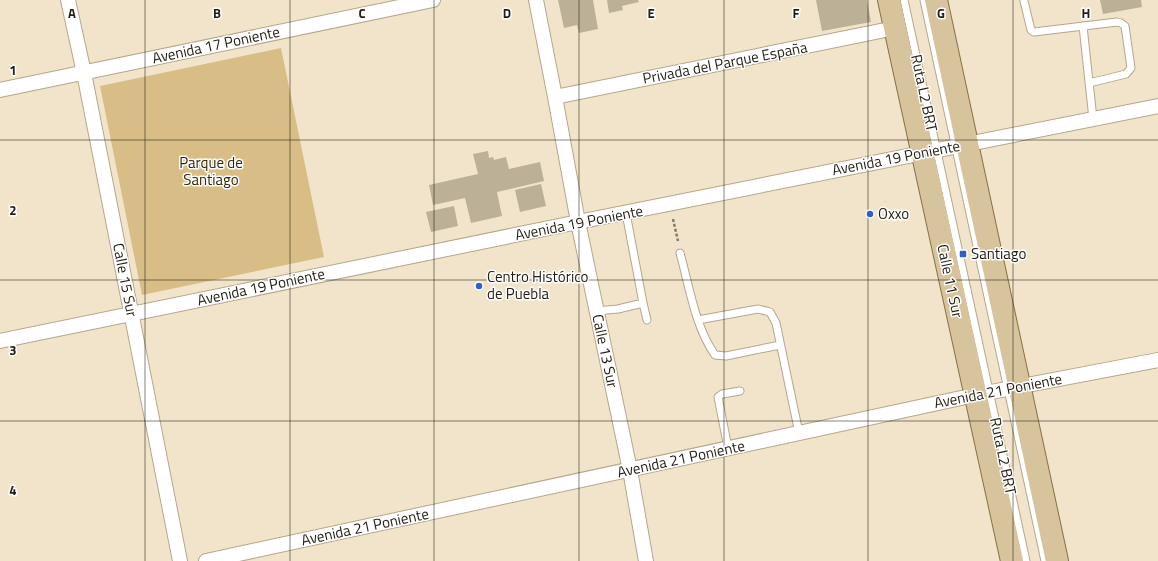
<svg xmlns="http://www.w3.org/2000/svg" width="1158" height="561" viewBox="0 0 1158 561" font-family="'Titillium Web',sans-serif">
	<rect width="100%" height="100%" fill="#f2e4ca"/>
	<path fill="#d9bd86" d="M281 48 324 257 142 295 100 86Z"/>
	<path fill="#bcb096" d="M558 0H593L598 29 579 33 577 25 564 28Z
		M607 0H638L639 2 622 6 623 10 609 13Z
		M816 0H867L871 22 822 31Z
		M1100 0H1141L1142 7 1103 14Z
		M488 151 489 158 493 157 494 160 506 157 509 169 540 162 544 181 497 192 502 216 471 223 465 198 433 205 429 185 478 174 473 154Z
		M541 184 546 206 520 212 515 190Z
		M454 206 458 226 431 232 426 212Z"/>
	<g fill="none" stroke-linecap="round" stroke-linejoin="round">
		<defs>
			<path id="lane" d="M904 0 1026 561
				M924 0 1045 561
				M1024 1 1031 30 1034 32 1117 22 1121 23 1125 26 1131 68 1126 74 1089 83
				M1083 26 1093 119
				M626 213 643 303 647 320
				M680 253C689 285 695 327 715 355L726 356 780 345
				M596 311 618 309 643 303
				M698 320 758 309 770 312 776 323 799 433
				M728 448 718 397 722 394 740 391"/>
			<path id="street" d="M68 0 84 73 180 561
				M536 0 555 97 578 222 630 470 646 561
				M0 90 433 0
				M555 97 895 28
				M0 341 583 221 1158 106
				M206 561 975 395 1158 360"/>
			<path id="primary" d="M889 0 1012 561
				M936 0 1057 561"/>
		</defs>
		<use href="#lane" stroke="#b4a78e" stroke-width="9"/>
		<use href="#street" stroke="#b4a78e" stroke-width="16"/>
		<use href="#primary" stroke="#867143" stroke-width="24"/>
		<path stroke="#837a69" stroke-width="2.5" stroke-dasharray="3 2" stroke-linecap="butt" d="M673 219 678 241"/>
		<use href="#lane" stroke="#fff" stroke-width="7"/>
		<use href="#street" stroke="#fff" stroke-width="14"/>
		<use href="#primary" stroke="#d7c49d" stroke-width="22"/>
	</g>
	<path fill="none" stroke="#231e14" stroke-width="1" stroke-opacity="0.55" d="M145 0V561M290 0V561M434 0V561M579 0V561M724 0V561M868 0V561M1013 0V561M0 140H1158M0 280H1158M0 421H1158"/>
	<g fill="#315fce" stroke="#fff" stroke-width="1.5">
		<circle cx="870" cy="214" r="4"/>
		<rect x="959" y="250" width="8" height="8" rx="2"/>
		<circle cx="479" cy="286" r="4"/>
	</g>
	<g text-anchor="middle" stroke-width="3" stroke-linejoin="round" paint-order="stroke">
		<g font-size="15" fill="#231e14" stroke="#fff">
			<text transform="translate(216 45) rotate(-12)" y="5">Avenida 17 Poniente</text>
			<text transform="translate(725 63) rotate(-11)" y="5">Privada del Parque España</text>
			<text transform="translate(924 93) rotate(78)" y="5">Ruta L2 BRT</text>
			<text transform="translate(896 158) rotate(-11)" y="5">Avenida 19 Poniente</text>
			<text transform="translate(579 223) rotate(-11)" y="5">Avenida 19 Poniente</text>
			<text transform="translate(125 280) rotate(79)" y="5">Calle 15 Sur</text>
			<text transform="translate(950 281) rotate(78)" y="5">Calle 11 Sur</text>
			<text transform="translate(261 287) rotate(-12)" y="5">Avenida 19 Poniente</text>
			<text transform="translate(605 351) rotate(78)" y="5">Calle 13 Sur</text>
			<text transform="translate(998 391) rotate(-11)" y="5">Avenida 21 Poniente</text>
			<text transform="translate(1003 456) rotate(78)" y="5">Ruta L2 BRT</text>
			<text transform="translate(681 459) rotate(-12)" y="5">Avenida 21 Poniente</text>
			<text transform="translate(365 527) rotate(-12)" y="5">Avenida 21 Poniente</text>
		</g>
		<g font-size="15" fill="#362707" stroke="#fff">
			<text x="211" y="168">Parque de<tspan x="211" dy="17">Santiago</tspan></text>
		</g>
		<g font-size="15" fill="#231e14" stroke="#fff" text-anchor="start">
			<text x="878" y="219">Oxxo</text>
			<text x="971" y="259">Santiago</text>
			<text x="487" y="282">Centro Histórico<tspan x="487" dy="17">de Puebla</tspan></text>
		</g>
	</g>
	<g font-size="13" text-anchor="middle" font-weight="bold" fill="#231e14" stroke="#fff" stroke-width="3" stroke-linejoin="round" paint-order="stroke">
		<text x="72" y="18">A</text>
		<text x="217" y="18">B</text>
		<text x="362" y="18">C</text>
		<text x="507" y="18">D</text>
		<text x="651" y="18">E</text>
		<text x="796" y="18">F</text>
		<text x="941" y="18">G</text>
		<text x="1086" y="18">H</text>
		<text x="13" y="75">1</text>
		<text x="13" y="215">2</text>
		<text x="13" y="355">3</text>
		<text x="13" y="495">4</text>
	</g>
</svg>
